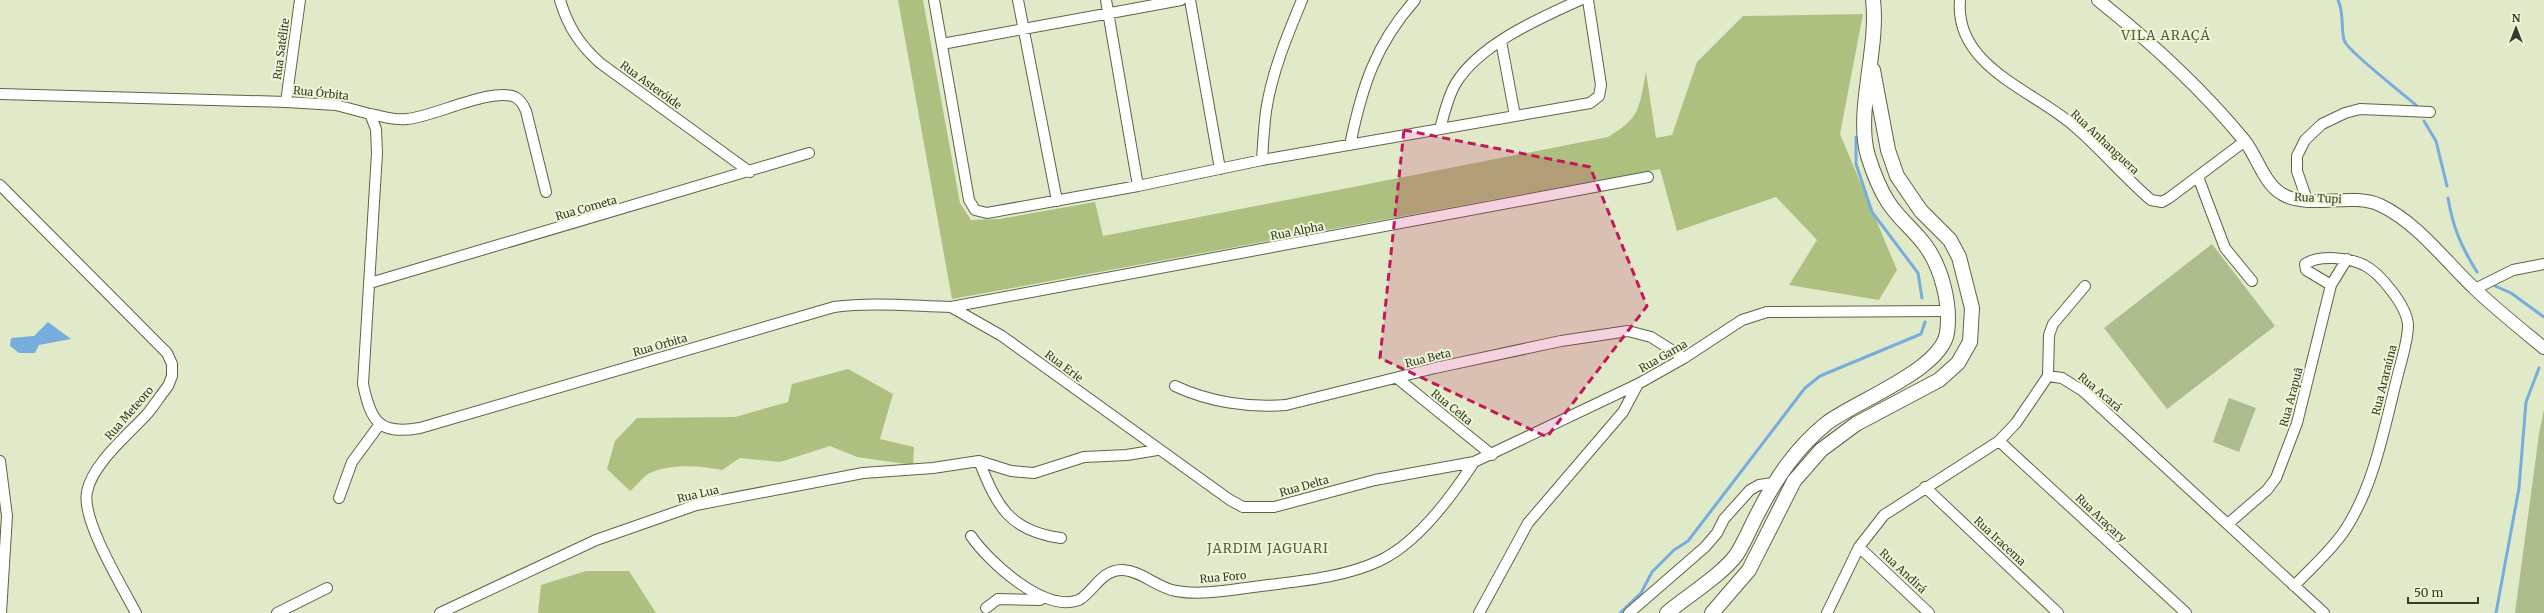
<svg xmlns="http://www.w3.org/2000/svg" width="2544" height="613" viewBox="0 0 2544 613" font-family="Merriweather,serif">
	<rect width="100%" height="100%" fill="#e0eac9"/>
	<path fill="#adbc8c" d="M2212 244 2275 326 2167 409 2104 328Z
		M2229 398 2256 408 2239 452 2213 442Z
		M2544 409V613H2515L2539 434Z"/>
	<path fill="#adc07f" d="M898 0H923L960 203 971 220 999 219 1095 202 1103 236 1608 137C1641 117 1639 108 1646 72L1656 138 1672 135 1697 62 1743 16 1863 14 1840 134 1897 270 1879 300 1789 285 1817 240 1776 197 1677 231 1660 169 952 299Z
		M848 369 893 394 880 439 914 447 913 465 857 457 830 446 780 462 740 458 722 470C699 466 670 463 648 474 642 478 636 486 630 491L607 469 615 441 637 418 735 417 788 402 792 384Z
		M586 571H629L656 613H538L541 585Z"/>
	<path fill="#76addc" d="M48 322 71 339 39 345 35 353H19L10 346 11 338 34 336Z"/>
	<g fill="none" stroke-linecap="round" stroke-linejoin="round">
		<path stroke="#76addc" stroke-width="3" d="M2338 0C2345 14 2340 33 2345 42 2350 53 2405 95 2417 106
			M2424 121 2436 141 2447 186
			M1856 137V164L1872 212 1918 273 1922 298
			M2448 198C2453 228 2461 246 2477 272
			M2495 286 2511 293 2544 317
			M1620 613 1641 593 1652 572 1674 550 1688 541 1805 388 1820 376 1921 334 1925 322
			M2496 613 2519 488 2526 402 2539 368"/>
		<defs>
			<path id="minor" d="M560 0C568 27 580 45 600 63L750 172
				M934 0 969 200 975 210 987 213 1138 186 1262 160 1590 103 1599 96 1601 85 1588 0
				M1018 0 1057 201
				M1106 0 1138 186
				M1190 0 1220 169
				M1960 0C1954 67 2035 91 2074 126 2101 149 2124 177 2151 200L2162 202 2169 198 2245 141
				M1501 41 1515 116
				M942 44 1181 0
				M0 94 286 102 336 105 370 114 376 129 377 153 363 384C371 422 379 435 420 428L834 307C873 302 911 306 951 307L1648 177
				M286 102 300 0
				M370 114C382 116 395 121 407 119 433 117 492 87 515 97 521 100 524 106 526 111L546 192
				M1440 129C1444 114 1448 96 1456 83 1480 44 1540 18 1580 0
				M1350 145C1362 87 1375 45 1415 0
				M1262 160C1263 144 1264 127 1266 111 1272 72 1287 36 1302 0
				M2198 177 2225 248 2252 281
				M0 185 167 353 172 364V376L168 386C161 395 155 404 148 413 129 434 92 464 87 492 81 520 123 588 136 613
				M2307 200 2297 171V156L2305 140 2322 124 2345 113 2360 109 2430 112
				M370 283 809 153
				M2475 289 2513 270 2544 264
				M951 307 1002 336 1230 500 1243 507H1274L1375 480 1474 462 1638 384
				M2048 376 2049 335 2053 324 2085 286
				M1397 378 1492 455
				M1175 386C1209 402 1249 408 1286 405L1435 368 1561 341 1628 331 1651 337 1684 358
				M1999 441 2186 613
				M0 461 7 516 1 613
				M979 461C997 506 1009 531 1061 538
				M1925 487 2058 613
				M339 498 352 462 380 424
				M2229 523 2267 490 2276 478 2297 423 2331 285 2347 259
				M971 536C989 562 1044 613 1079 600 1094 591 1102 569 1123 570 1142 571 1157 588 1176 591 1203 596 1234 589 1261 586 1300 581 1342 578 1379 561 1416 544 1452 496 1474 462
				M1859 547 1929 613
				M2294 586C2311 568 2331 551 2345 530 2374 486 2384 429 2397 378 2401 361 2408 342 2408 325 2407 306 2380 273 2364 265 2349 258 2320 254 2305 264L2306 270 2331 285
				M986 608 998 599 1040 600
				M277 613 327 588
				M440 613 596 540 696 505 863 473 933 468 979 461 1011 471 1034 473 1084 457 1127 455 1157 450
				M1479 613 1528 523 1623 412 1638 384 1684 358 1742 320 1767 312 1947 311
				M1629 613 1705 547 1717 533 1724 519 1750 490 1759 485 1773 483
				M1827 613 1859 547 1884 515 1999 441 2016 423 2048 376 2062 378 2083 391 2324 613"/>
			<path id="tertiary" d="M2098 0C2151 42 2201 88 2244 140 2257 156 2264 184 2282 194 2308 210 2351 192 2380 205 2418 223 2445 261 2475 289 2497 310 2521 329 2544 348"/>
			<path id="secondary" d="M1667 613C1687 596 1722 575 1737 554 1745 541 1751 526 1758 513 1776 478 1796 448 1827 423 1856 401 1941 370 1947 333 1951 305 1942 268 1925 245 1914 230 1898 218 1888 202 1879 188 1873 172 1868 156 1855 112 1879 49 1873 0
				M1712 613 1749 570 1794 481 1821 450 1856 424 1939 380 1958 363 1970 342 1972 308 1959 257 1950 240 1921 211 1897 176 1888 150 1873 70"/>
		</defs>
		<use href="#minor" stroke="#5c6448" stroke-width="12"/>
		<use href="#tertiary" stroke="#5c6448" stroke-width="14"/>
		<use href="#secondary" stroke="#5c6448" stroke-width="16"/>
		<use href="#minor" stroke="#fff" stroke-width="10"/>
		<use href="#tertiary" stroke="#fff" stroke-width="12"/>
		<use href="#secondary" stroke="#fff" stroke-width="14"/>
	</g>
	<path fill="#c2185b" fill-opacity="0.2" stroke="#c2185b" stroke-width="3" stroke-dasharray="8 5" stroke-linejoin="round" d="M1404 130 1590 167 1647 306 1547 437 1380 358Z"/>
	<g text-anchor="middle" stroke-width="4" stroke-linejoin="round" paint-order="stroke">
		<g font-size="11" fill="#363a2d" stroke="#edf7d6">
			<text transform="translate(281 49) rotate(-82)" y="4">Rua Satélite</text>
			<text transform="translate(651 85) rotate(36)" y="4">Rua Asteróide</text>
			<text transform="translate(321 93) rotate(6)" y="4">Rua Órbita</text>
			<text transform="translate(2105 142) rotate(43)" y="4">Rua Anhanguera</text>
			<text transform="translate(2318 198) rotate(3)" y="4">Rua Tupi</text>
			<text transform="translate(586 208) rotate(-16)" y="4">Rua Cometa</text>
			<text transform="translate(1297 231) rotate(-11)" y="4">Rua Alpha</text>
			<text transform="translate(660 345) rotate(-16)" y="4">Rua Orbita</text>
			<text transform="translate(1663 356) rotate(-30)" y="4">Rua Gama</text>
			<text transform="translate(1428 358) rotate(-14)" y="4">Rua Beta</text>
			<text transform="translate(1064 366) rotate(37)" y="4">Rua Erie</text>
			<text transform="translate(2384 380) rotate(-76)" y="4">Rua Araraúna</text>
			<text transform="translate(2100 392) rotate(40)" y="4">Rua Acará</text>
			<text transform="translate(2291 397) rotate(-75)" y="4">Rua Arapuã</text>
			<text transform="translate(1452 407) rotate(39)" y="4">Rua Celta</text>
			<text transform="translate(129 413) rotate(-49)" y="4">Rua Meteoro</text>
			<text transform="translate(1304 486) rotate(-16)" y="4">Rua Delta</text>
			<text transform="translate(698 494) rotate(-13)" y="4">Rua Lua</text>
			<text transform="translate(2101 518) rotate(43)" y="4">Rua Araçary</text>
			<text transform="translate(2000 541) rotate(43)" y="4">Rua Iracema</text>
			<text transform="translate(1903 571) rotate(43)" y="4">Rua Andirá</text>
			<text transform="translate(1223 577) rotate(-5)" y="4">Rua Foro</text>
		</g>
		<g font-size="13" letter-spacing="1" fill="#535b3f" stroke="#edf7d6">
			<text x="2166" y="40">VILA ARAÇÁ</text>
			<text x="1268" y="553">JARDIM JAGUARI</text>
		</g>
	</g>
	<g transform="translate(2516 28)" stroke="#edf7d6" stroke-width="3" paint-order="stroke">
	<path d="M0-3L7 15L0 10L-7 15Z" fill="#363a2d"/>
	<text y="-6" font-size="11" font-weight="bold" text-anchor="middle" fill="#363a2d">N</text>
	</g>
	<path d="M2408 597v6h70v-6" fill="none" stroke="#363a2d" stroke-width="2"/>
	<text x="2414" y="597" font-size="12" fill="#363a2d" stroke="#edf7d6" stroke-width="3" paint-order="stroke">50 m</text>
</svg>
